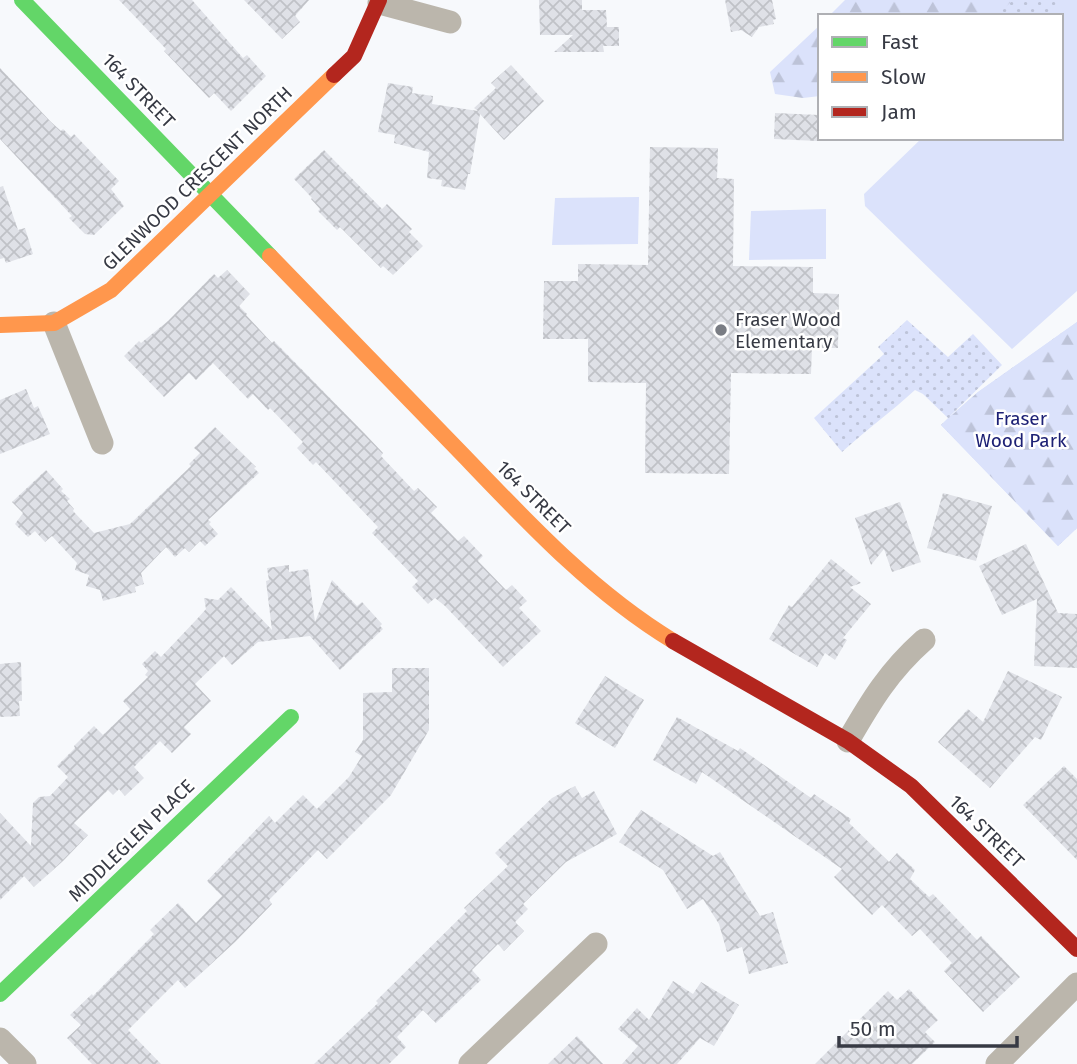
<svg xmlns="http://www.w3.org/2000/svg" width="1077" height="1064" viewBox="0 0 1077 1064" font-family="'Fira Sans',sans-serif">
	<defs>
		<pattern id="green-dots" width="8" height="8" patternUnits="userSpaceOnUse" patternTransform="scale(1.75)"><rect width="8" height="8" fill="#dbe2fb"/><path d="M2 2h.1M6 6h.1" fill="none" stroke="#bdc3d8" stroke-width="1.8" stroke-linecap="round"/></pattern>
		<pattern id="forest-firs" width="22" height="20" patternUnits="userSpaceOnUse" patternTransform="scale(1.75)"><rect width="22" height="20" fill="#dbe2fb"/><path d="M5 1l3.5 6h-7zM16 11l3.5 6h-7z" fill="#bdc3d8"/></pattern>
		<pattern id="building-cross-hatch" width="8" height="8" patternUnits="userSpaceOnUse" patternTransform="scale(1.75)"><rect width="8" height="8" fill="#dfe1e7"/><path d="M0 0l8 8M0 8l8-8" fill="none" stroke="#c0c2c7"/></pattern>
	</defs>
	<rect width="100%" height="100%" fill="#f7f9fc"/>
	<path fill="url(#green-dots)" d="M928 0H1077L1061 16H943Z
		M907 320 948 357 973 334 1002 365 948 418 978 392 1077 322V528L1058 546 941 425 948 418 923 394 915 390C891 412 866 430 842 452L814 418 884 354 878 347Z"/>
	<path fill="url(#forest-firs)" d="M845 0H1013L996 16H829Z
		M820 25V96L803 98 775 94 770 72Z
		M1077 322V528L1058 546 941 425 978 392Z"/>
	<path fill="#dbe2fb" d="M1065 0H1077V291L1012 349 865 206 864 194 922 138H1061V16H1049Z
		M639 197 638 244 552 245 555 198Z
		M826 209V259L749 260 751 211Z"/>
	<path fill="url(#building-cross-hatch)" d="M119 0H192L243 58 247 55 266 76 231 111 214 93 209 98 164 51 166 49Z
		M244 0H309L295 16 300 22 282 39Z
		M539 0H582V10H606L607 27H619V46H603L604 52H554L573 35H540Z
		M725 0H772L776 19 773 20 774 24 759 27 752 37 741 30 731 32Z
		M511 65 544 101 504 140 480 114 470 174H468L465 190 441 186 442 180 427 178 429 152 394 143 395 135 378 132 388 83 413 87 412 93 433 96 432 104 478 111 474 108 496 88 491 83Z
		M0 68 51 122 61 131 63 129 71 137 74 134 119 181 111 189 124 206 94 235 85 234 69 218 72 216 0 139Z
		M775 113 819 115 817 141 774 139Z
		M650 147 718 148 717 178 734 179 733 266 813 267V293L839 294 838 348H812L811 374 731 373 729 474 645 473 646 383 588 382V339H543L544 281H578V264L648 265Z
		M324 150 382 209 387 204 412 229 409 232 423 246 393 275 383 266 381 268 340 227 337 230 318 211 320 209 311 199 312 198 294 179Z
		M3 186 18 230 25 228 33 254 6 263 4 258 0 259V187Z
		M227 270 250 294 239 306 247 314 246 315 272 343 274 341 366 435 383 453 381 456 414 491 418 488 437 507 431 513 458 541 464 536 483 556 478 561 506 590 512 585 527 601 519 608 541 631 503 667 445 606 435 598 428 604 412 587 418 581 372 533 378 527 316 462 313 465 297 448 303 442 270 408 268 410 253 394 248 399 213 363 196 380 189 373 164 397 124 356 139 341 141 343 168 321 214 274 218 278Z
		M26 389 34 408 38 406 50 434 0 454V400Z
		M215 427 256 467 254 468 259 473 208 520 211 522 209 524 218 534 205 546 200 541 189 552 185 548 175 557 166 547 141 573 144 584 135 587 136 592 103 601 100 590 86 586 89 575 75 570 77 563 52 536 45 542 35 531 28 537 15 524 23 513 12 502 46 470 63 489 61 491 70 499 67 501 74 509 73 511 94 533 130 524 191 466 189 464 200 453 194 448Z
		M943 493 992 506 976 561 927 548Z
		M900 502 921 562 892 572 884 549 871 565 855 518Z
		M1026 544 1058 613 1077 614V668L1034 666 1037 599 1002 615 979 566Z
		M831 559 861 583 850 587 871 604 843 638 847 640 835 660 825 653 817 667 769 639 789 605 792 607Z
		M289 565V572L308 569 315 622 332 580 357 606 362 602 382 624 380 626 383 629 340 670 310 636 258 642 232 665 224 656 195 684 211 701 184 727 191 734 172 753 160 741 134 767 144 778 125 796 119 789 113 795 108 790 74 823 88 835 63 861 34 887 24 876 0 900V813L31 846 33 803 39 797 50 796 68 777 57 766 75 748 74 746 94 726 103 735 130 709 123 701 148 677 145 675 148 671 142 664 155 651 161 657 197 619 206 609 204 598 218 600 231 587 272 630 266 581 269 580 267 568Z
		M21 662 22 701H19L20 716 0 717V664Z
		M392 668H429V730L391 795 327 859 318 850 269 900 272 904 235 942 185 988 178 980 128 1030 161 1064H92L67 1038 81 1025 70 1015 92 994 93 996 154 934 150 930 178 903 196 923 222 896 207 881 269 816 275 823 303 795 317 809 349 777 362 756 355 752 363 740V693L392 692Z
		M1008 671 1062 697 1041 740 1035 737 990 788 938 742 968 709 983 722Z
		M605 676 644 700 615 748 575 723Z
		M677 717 738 751 740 748 811 798 814 794 851 819 849 823 889 862 897 853 915 870 910 879 929 897 933 894 977 940 981 936 1020 977 983 1012 944 971 952 963 920 929 912 936 882 905 872 915 834 877 842 869 702 772 696 784 653 760Z
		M1064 766 1077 779V860L1023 805Z
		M575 786 582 798 594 791 617 834 566 862 523 904 528 909 515 922 524 931 504 951 498 944 472 970 481 980 436 1023 423 1010 397 1037 406 1047 389 1064H314L378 1003 376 1001 467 911 464 908 508 866 495 853 552 798Z
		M641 810 713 856 720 852 760 916 773 912 788 963 749 974 742 947 727 952 719 924 703 899 687 909 663 870 619 842Z
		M673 981 693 994 701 982 739 1005 714 1046 700 1038 677 1064H622L638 1046 618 1029 637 1008 649 1020Z
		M909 989 938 1020 925 1032 935 1042 912 1064H815L888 991 897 1000Z
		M577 1036 603 1064H548Z"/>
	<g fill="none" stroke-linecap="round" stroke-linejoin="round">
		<path stroke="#bbb6ac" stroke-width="23" d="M379 3 450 22
			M54 323 102 443
			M848 741C871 701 889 671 924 640
			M0 1039 25 1064
			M470 1064 596 944
			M997 1064 1077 984"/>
		<path stroke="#63d668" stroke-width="16" d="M22 0 270 256
			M0 994 291 717"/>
		<path stroke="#ff974d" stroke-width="16" d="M270 256C335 323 401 391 466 458 530 525 594 593 673 641
			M0 325 54 323 111 290 334 75"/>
		<path stroke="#b3261e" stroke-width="16" d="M334 75 354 56 379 0
			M673 641 848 741 911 786 1077 949"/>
	</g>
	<circle fill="#7a7d84" stroke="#fff" stroke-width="2.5" cx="721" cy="330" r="7"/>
	<g text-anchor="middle" stroke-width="5" stroke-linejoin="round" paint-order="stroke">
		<g font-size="19" fill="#373a44" stroke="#fff">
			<text transform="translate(139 90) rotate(46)" y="7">164 STREET</text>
			<text transform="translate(197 178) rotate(-44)" y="7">GLENWOOD CRESCENT NORTH</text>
			<text transform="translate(534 497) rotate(45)" y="7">164 STREET</text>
			<text transform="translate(987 831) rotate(44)" y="7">164 STREET</text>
			<text transform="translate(131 840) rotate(-44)" y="7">MIDDLEGLEN PLACE</text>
		</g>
		<g font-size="19" fill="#373a44" stroke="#fff" text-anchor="start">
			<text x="735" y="326">Fraser Wood<tspan x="735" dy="22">Elementary</tspan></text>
		</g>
		<g font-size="19" fill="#1d2175" stroke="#fff">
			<text x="1021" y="425">Fraser<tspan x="1021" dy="22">Wood Park</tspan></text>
		</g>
	</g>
	<rect x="818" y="14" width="245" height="126" fill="#ffffff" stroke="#afb0b4" stroke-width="2"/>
	<rect x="832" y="37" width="35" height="10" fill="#63d668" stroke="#afb0b4" stroke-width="2"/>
	<text x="881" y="49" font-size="21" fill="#373a44">Fast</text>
	<rect x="832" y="72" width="35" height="10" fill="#ff974d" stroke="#afb0b4" stroke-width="2"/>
	<text x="881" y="84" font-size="21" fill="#373a44">Slow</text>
	<rect x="832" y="107" width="35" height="10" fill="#b3261e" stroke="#afb0b4" stroke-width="2"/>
	<text x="881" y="119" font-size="21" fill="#373a44">Jam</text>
	<path d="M839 1036v10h178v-10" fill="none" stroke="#373a44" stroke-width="3.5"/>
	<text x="850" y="1036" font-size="21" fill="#373a44" stroke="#ffffff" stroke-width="5" paint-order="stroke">50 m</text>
</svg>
